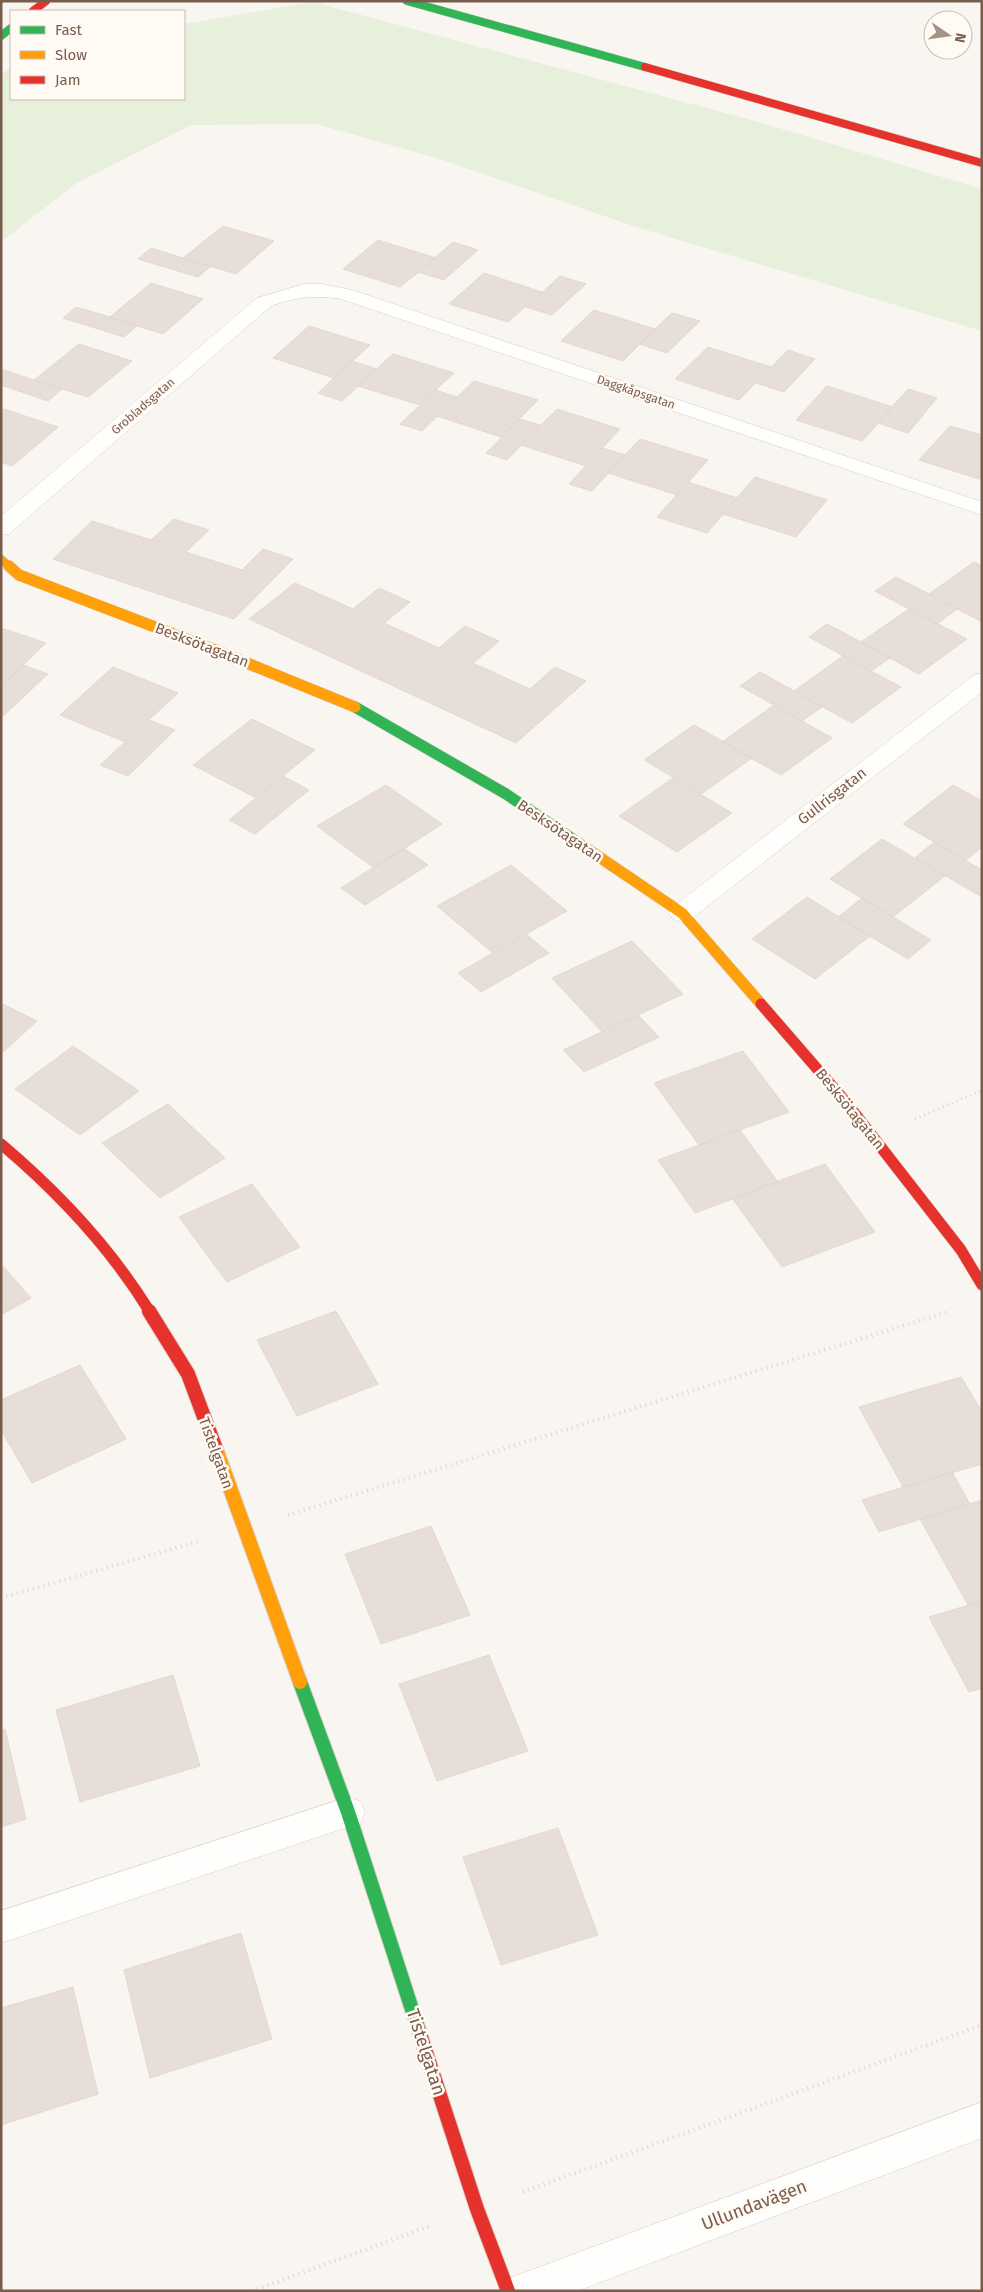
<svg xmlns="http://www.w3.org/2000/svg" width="983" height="2292" viewBox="0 0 983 2292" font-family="'Fira Sans',sans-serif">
	<rect width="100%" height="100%" fill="#f9f5f0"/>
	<path fill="#e7f0db" d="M313 2 755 121 982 189V331L633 226 437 158 316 124 191 125 75 184 1 242V75L11 67V99H184V24Z"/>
	<path fill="#e6ded7" stroke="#e2d8d2" d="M223 226 274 241 236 274 183 258Z
		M378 240 436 258 400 287 343 269Z
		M453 242 478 250 444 280 418 272Z
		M151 248 183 258 211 266 198 277 138 259Z
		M484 273 542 292 508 322 449 304Z
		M560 276 586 284 552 315 526 307Z
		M151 283 203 299 163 334 110 317Z
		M76 307 110 317 137 326 124 337 63 318Z
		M594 310 655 329 623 361 561 341Z
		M672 313 700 321 667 353 639 344Z
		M309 326 370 345 334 378 273 358Z
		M79 344 132 361 88 397 34 380Z
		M708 347 771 367 739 400 675 379Z
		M788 350 815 359 784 392 756 383Z
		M393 354 454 373 420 405 358 386Z
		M352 361 377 369 342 401 318 393Z
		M1 369 34 380 62 389 48 401 1 385Z
		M474 381 538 400 501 437 437 416Z
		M827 386 893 407 862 441 796 420Z
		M908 389 937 398 908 433 878 423Z
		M436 390 457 397 422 431 400 424Z
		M4 409 58 427 12 466 1 462V411Z
		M557 409 620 429 586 466 521 445Z
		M520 419 540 425 507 460 486 453Z
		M950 426 982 435V480L919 460Z
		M640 439 708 460 677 495 608 473Z
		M602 448 625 455 592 491 569 484Z
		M755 477 827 500 796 537 723 514Z
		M688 482 737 498 707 533 657 517Z
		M174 519 209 530 186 552 242 570 263 549 293 559 234 619 53 559 92 521 151 540Z
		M974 562 982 566V622L929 594Z
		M896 577 929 594 957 609 937 624 875 591Z
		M295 583 353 609 379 588 410 602 384 623 439 648 465 626 499 641 473 663 530 689 555 667 586 681 516 743 249 619Z
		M909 609 967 639 919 674 861 642Z
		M827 624 861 642 890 658 871 671 809 637Z
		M1 628 46 643 1 686Z
		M843 656 901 687 852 723 794 691Z
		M23 665 48 674 1 718V686Z
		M113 667 178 693 125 742 60 715Z
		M760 672 794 691 822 707 802 721 740 686Z
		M774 705 832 738 781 775 722 742Z
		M252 719 315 750 256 798 193 765Z
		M149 720 175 730 128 776 100 765Z
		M694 725 752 758 701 794 644 760Z
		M283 776 309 790 255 834 229 820Z
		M673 778 732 813 677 852 619 816Z
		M386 785 442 824 374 868 317 826Z
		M953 785 982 801V847L966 860 903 824Z
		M882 839 945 876 893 917 830 879Z
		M934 842 982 870V897L915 858Z
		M404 848 428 865 365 905 341 888Z
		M511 865 567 911 493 953 437 906Z
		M807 897 870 936 815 979 752 939Z
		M862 898 893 917 931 940 908 959 838 917Z
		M526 934 549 953 481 992 458 973Z
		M632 941 683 994 602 1032 552 978Z
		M1 1003 37 1021 1 1054Z
		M638 1015 659 1037 584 1072 563 1050Z
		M73 1046 139 1091 80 1135 15 1089Z
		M743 1051 789 1112 699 1145 654 1083Z
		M168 1104 225 1158 160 1198 102 1143Z
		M740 1130 778 1182 695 1213 658 1160Z
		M825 1164 875 1232 782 1267 732 1198Z
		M252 1184 300 1247 227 1282 179 1217Z
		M1 1264 31 1298 1 1315Z
		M336 1311 378 1384 297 1416 257 1340Z
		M80 1365 126 1439 32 1483 1 1430V1400Z
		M961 1377 982 1412V1464L903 1487 859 1407Z
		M952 1472 970 1504 879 1532 862 1500Z
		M982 1500V1601L968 1605 920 1519Z
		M431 1526 470 1615 381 1644 345 1554Z
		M982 1601V1688L969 1692 929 1617Z
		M489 1655 528 1751 437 1781 399 1684Z
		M173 1675 200 1766 80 1802 56 1710Z
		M5 1729 26 1819 1 1827V1730Z
		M558 1828 598 1935 501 1965 463 1857Z
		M241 1933 272 2039 150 2078 124 1970Z
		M73 1987 98 2094 1 2125V2008Z"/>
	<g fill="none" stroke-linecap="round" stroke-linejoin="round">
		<defs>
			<path id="street" d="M304 284H322L352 290 982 502V515L341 299C315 295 296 297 271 306L9 534 1 535V516L257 298Z
				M982 673V692L691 919 682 922 673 919 669 913 673 907 974 675Z
				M348 1797 360 1801 365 1812 360 1823 1 1943V1911Z
				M982 2102V2138L577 2291H507L512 2277 526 2272Z"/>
			<path id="fast-far2" d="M407 1 645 67
				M1 36 11 28"/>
			<path id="fast-far1" d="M355 707 506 794 574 840"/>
			<path id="fast" d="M300 1682 348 1812 419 2031"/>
			<path id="slow-far2" d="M1 559 10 567"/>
			<path id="slow-far1" d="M9 566 19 575 215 650 355 707
				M574 840 682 913 761 1004"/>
			<path id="slow" d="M216 1449 300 1682"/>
			<path id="jam-far2" d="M33 11 46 1
				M645 67 982 163"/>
			<path id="jam-far1" d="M761 1004 845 1101 961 1250 982 1285
				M1 1144C59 1193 110 1247 150 1312"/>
			<path id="jam" d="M149 1311 188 1374 216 1449
				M419 2031 477 2209 508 2291"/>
		</defs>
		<use href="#street" stroke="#d7d1cb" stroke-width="1"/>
		<use href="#fast-far2" stroke="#d9d2cb" stroke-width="9"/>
		<use href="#fast-far1" stroke="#d9d2cb" stroke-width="12"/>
		<use href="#fast" stroke="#d9d2cb" stroke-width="16"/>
		<use href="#slow-far2" stroke="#d9d2cb" stroke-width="9"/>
		<use href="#slow-far1" stroke="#d9d2cb" stroke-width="12"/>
		<use href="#slow" stroke="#d9d2cb" stroke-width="16"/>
		<use href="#jam-far2" stroke="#d9d2cb" stroke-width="9"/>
		<use href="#jam-far1" stroke="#d9d2cb" stroke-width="12"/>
		<use href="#jam" stroke="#d9d2cb" stroke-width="16"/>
		<path stroke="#dcd5d0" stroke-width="3" stroke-dasharray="1 4" stroke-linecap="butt" d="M915 1119 982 1090"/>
		<path stroke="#dcd5d0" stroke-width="4" stroke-dasharray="1 4.5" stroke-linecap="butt" d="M288 1515 948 1312
			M1 1598 200 1541
			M523 2192 982 2025
			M252 2291 430 2226"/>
		<use href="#street" fill="#fefefd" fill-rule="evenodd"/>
		<use href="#fast-far2" stroke="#30b455" stroke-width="8"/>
		<use href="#fast-far1" stroke="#30b455" stroke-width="11"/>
		<use href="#fast" stroke="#30b455" stroke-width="14"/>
		<use href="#slow-far2" stroke="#ff9f0a" stroke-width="8"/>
		<use href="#slow-far1" stroke="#ff9f0a" stroke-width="11"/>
		<use href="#slow" stroke="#ff9f0a" stroke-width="14"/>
		<use href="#jam-far2" stroke="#e5322d" stroke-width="8"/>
		<use href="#jam-far1" stroke="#e5322d" stroke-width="11"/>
		<use href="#jam" stroke="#e5322d" stroke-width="14"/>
	</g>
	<g text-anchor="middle" stroke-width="5" stroke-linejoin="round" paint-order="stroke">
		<g font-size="12" fill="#7a5c4d" stroke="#fffaf3">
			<text transform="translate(636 392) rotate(19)" y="4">Daggkåpsgatan</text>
			<text transform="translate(143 406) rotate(-41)" y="4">Grobladsgatan</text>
		</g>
		<g font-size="15" fill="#7a5c4d" stroke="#fffaf3">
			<text transform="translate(202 645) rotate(21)" y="5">Besksötagatan</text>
			<text transform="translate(832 796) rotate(-38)" y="5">Gullrisgatan</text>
			<text transform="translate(560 831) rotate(34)" y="5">Besksötagatan</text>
			<text transform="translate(850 1109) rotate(51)" y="5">Besksötagatan</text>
			<text transform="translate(216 1453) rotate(70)" y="5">Tistelgatan</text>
		</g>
		<g font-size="18" fill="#7a5c4d" stroke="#fffaf3">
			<text transform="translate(426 2052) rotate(72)" y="6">Tistelgatan</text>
			<text transform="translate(754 2205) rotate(-21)" y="6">Ullundavägen</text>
		</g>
	</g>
	<rect width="983" height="2292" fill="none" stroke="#7a5c4d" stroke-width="5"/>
	<rect x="10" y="10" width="175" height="90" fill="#fffaf3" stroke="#cabbb1"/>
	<rect x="20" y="26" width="25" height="8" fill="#30b455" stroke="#cabbb1"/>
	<text x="55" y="35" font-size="15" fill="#7a5c4d">Fast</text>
	<rect x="20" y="51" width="25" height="8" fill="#ff9f0a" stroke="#cabbb1"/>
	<text x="55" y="60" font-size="15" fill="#7a5c4d">Slow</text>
	<rect x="20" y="76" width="25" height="8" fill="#e5322d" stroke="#cabbb1"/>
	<text x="55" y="85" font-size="15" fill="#7a5c4d">Jam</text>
	<g transform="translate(948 35) rotate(103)"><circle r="24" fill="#fffaf3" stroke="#cabbb1"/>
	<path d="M0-4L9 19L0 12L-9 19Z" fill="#a69286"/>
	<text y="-8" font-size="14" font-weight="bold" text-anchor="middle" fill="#7a5c4d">N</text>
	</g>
</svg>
